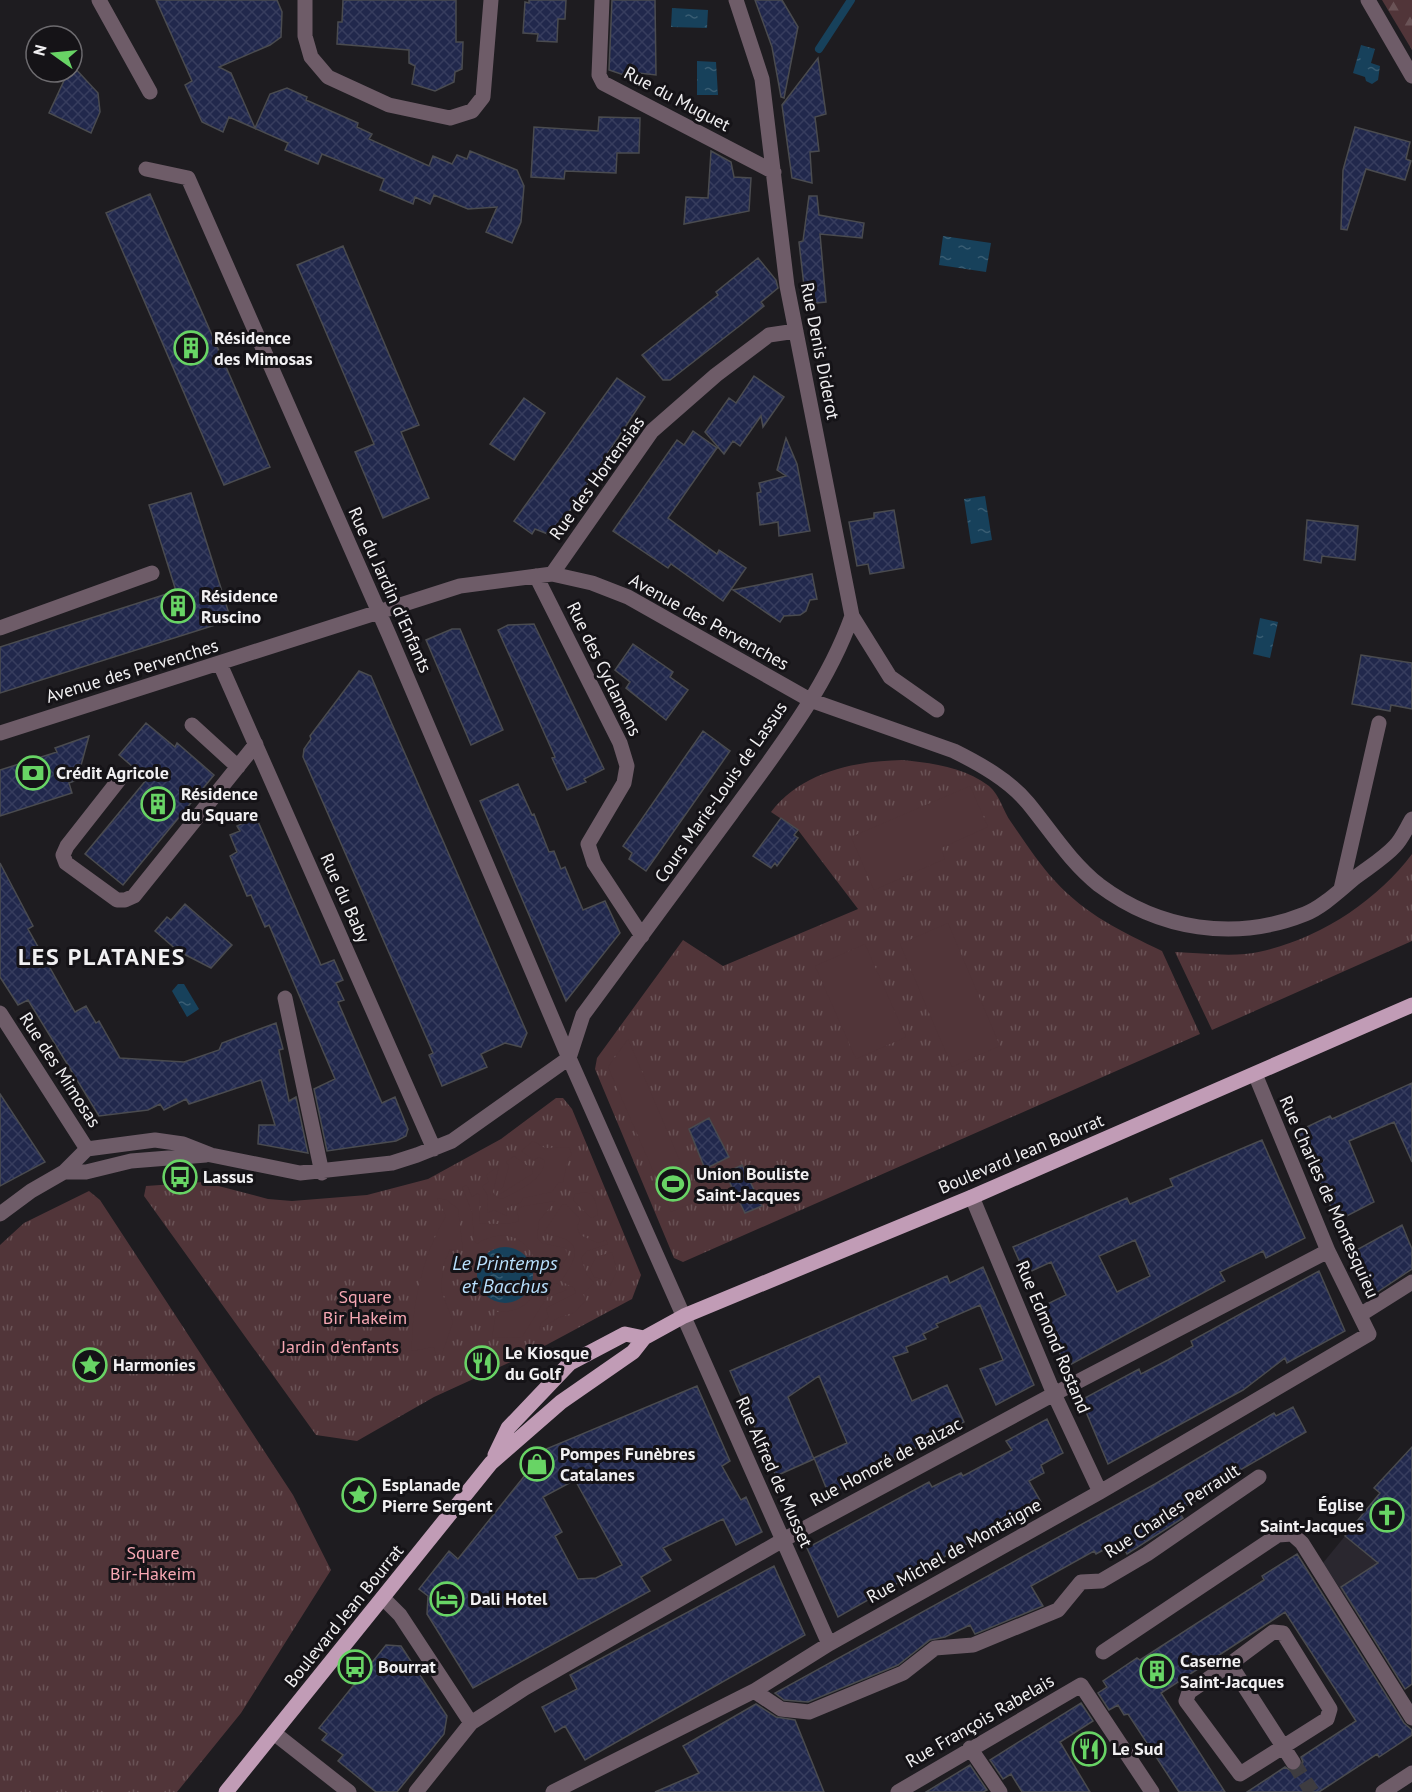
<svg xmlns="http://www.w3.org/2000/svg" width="1412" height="1792" viewBox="0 0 1412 1792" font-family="'PT Sans',sans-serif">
	<defs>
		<pattern id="grass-tufts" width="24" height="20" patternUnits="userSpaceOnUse" patternTransform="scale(1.5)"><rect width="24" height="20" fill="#513539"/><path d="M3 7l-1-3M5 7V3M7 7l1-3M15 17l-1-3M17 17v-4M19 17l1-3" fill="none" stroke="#6a5356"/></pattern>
		<pattern id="forest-firs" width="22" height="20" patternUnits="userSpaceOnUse" patternTransform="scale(1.5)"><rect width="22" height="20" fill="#513539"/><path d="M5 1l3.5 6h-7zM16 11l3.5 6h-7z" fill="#6a5356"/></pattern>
		<pattern id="water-ripples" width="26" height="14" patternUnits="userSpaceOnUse" patternTransform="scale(1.5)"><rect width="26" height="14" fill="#17415b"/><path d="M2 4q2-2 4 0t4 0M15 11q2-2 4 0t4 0" fill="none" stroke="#395d73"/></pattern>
		<pattern id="building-cross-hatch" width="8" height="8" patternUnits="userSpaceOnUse" patternTransform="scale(1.5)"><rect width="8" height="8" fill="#21284c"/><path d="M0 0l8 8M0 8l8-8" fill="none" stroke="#373d5e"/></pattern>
	</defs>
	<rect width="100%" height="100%" fill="#1e1c20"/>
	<path fill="#2a272f" d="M1345 1536 1412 1591V1684L1406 1688 1323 1563Z"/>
	<path fill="url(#grass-tufts)" d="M902 760C932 763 964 767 989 786 1000 795 1003 811 1011 822 1024 841 1039 864 1055 881 1086 915 1121 931 1162 951L1200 1034 683 1262 674 1258 595 1069 597 1058 683 940 723 966 858 909 798 830 771 812C801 772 855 761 902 760Z
		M1412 854V941L1212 1030 1175 952C1198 953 1223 956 1245 954 1308 946 1374 905 1412 854Z
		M556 1098H563L572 1109 641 1275 632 1299 537 1350 434 1397 357 1441 316 1435 144 1196 146 1186 203 1182 268 1199 292 1201 367 1195 428 1179 501 1139Z
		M89 1191 100 1200 293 1495 331 1570 241 1713 177 1792H0V1245L24 1223Z"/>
	<path fill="url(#forest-firs)" d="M1382 0H1412V50Z"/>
	<path fill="#513539" d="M970 786 988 827 941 848 945 859 874 890 851 837Z
		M948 923 1000 1046 952 1067 900 944Z
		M865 944 906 1037 856 1059 815 966Z
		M628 1039 697 1201 671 1212 608 1067Z
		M533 1141 545 1148 569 1147 572 1155 568 1158 563 1182 558 1183 552 1192 523 1198 521 1202 507 1208 506 1216 495 1210 487 1213 488 1196 482 1186 489 1182 486 1175 499 1166 493 1192 496 1197 502 1199C516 1192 547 1178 544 1160L539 1157 534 1160 521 1151Z
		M514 1156 533 1170 532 1174 500 1194 498 1192 503 1187 509 1166 506 1162Z
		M467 1185 472 1197 478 1193 480 1196 479 1223C486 1224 513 1225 519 1221L517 1209 524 1206 555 1201 539 1221 537 1238 542 1243 565 1248 568 1256 551 1283 558 1284 567 1290 547 1297 522 1337 492 1338 496 1312C568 1315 538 1205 477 1244L474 1240 472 1212 462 1187Z
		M585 1192C597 1195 596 1205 598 1215L591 1218 573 1200 575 1194Z
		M437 1198 447 1200 458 1209 463 1250 450 1249 443 1266 441 1290 453 1322 442 1354 436 1355 434 1347 412 1351C411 1306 423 1255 446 1216Z
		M566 1204 580 1219 577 1227 580 1235 598 1243 606 1240 608 1244 587 1251 581 1258 587 1275 594 1283 583 1294 586 1300 575 1312 558 1318 539 1330 541 1323 549 1317 546 1310 548 1307 576 1293 574 1288 561 1281C568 1270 584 1251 568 1241 561 1236 551 1236 544 1232L562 1205Z
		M612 1252 617 1271 610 1286 605 1280 594 1277 590 1269 596 1257Z"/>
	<path fill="url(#water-ripples)" d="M672 8 708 10 707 28 671 27Z
		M1361 45 1375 49 1371 63 1380 66 1378 80 1372 84 1366 81 1365 77 1353 73Z
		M697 61 716 62 718 95H697Z
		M943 236 991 243 986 272 939 265Z
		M985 496 992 540 971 544 964 499Z
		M1260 618 1278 622 1270 658 1253 654Z
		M178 984H184L199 1009 187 1017 172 991Z
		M477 1275a28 28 0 1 1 56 0a28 28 0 1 1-56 0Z"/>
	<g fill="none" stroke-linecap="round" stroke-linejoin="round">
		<path stroke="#17415b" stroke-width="8" d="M819 49 851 0"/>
	</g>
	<path fill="url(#building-cross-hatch)" stroke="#4a4b4f" stroke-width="1.5" fill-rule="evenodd" d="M156 0H277L282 12 281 37 270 45 219 67 231 73 255 128 270 94 287 88 307 97 306 100 358 123 357 127 372 134 369 139 429 166 433 156 452 164 457 155 467 159 470 151 517 170 524 186 521 222 512 243 486 232 497 207 468 209 434 195 430 204 415 197 413 204 380 190 384 179 322 154 318 164 285 150 288 143 229 117 223 132 202 122 185 85 192 81Z
		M343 0H456V42H463L462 69 455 72 454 82 435 91 412 84 415 66 409 63V50L337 44 338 22H342Z
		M529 0H566L565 19H558L557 42 537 41 538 34 523 33 525 2 529 3Z
		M612 0H655L656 75 630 72V77L609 70Z
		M755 0H782L798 27 784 98 781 97 772 47Z
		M818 58 826 114 815 117 819 151 810 152 812 183 792 178 782 105Z
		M72 65 98 93 100 112 91 133 49 113 68 72H72Z
		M599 117 640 118 639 153H617L616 173 565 171 564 179 531 177 534 127 598 131Z
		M1355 127 1410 142 1406 159 1411 161 1405 180 1366 169 1347 230 1341 229 1343 170Z
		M711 151 731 162 734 177 751 178 749 211 684 224 686 197 708 198Z
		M150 194 270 467 224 485 106 213Z
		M809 196H817L819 215 864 223 862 238 820 234 826 302 806 304 799 242 803 241Z
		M343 246 419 425 401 432 429 498 383 518 355 452 374 444 297 265Z
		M758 258 776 280 778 288 761 302 764 306 742 324 670 380H663L642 355 718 295 716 292Z
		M754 376 784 397 763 427 761 416 740 446 733 441 724 454 705 432 729 398 736 403Z
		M617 378 645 397 553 536 535 529 532 534 514 521Z
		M524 398 545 413 514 460 490 444Z
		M693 431 717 448 668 518 717 554 719 550 746 568 723 601 671 564 668 568 613 531 677 440 684 445Z
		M786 438 797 464 810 531 779 536 778 522 760 525 757 493 761 492 759 483 786 476 777 470Z
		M191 493 231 620 0 693V647L176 591 149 505Z
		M894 510 904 568 870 574 868 564 857 566 849 522 874 518V513Z
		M1307 520 1358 526 1355 560 1322 556 1321 563 1304 560Z
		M812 574 817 599 810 600 806 611 800 615 784 616 780 622 733 590Z
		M534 624 604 769 584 779 586 782 567 790 552 758 555 757 498 630 508 625Z
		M452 629H460L503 730 471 745 426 640Z
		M633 644 673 672 670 677 688 690 666 720 626 688 630 682 615 670Z
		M1361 655 1412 663V709L1391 705 1390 711 1352 704Z
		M359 671 371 676 527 1033 521 1047 505 1043 481 1054 487 1067 442 1086 429 1055 433 1053 303 757 304 749 311 739 310 736Z
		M146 723 175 747 177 743 214 775 123 885 85 854 147 779 119 755Z
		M703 731 730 751 646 871 629 859 632 853 623 846Z
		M89 736 77 780 69 783 72 793 0 816V770L57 752 55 748Z
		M518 784 532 815 534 814 549 852 554 851 561 869 565 867 583 910 605 901 620 933 566 1001 480 801Z
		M256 817 321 965 334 960 343 980 336 983 344 1000 338 1002 382 1103 395 1097 399 1107 408 1129 406 1136 396 1141 327 1151 314 1089 335 1079 269 925 265 927 251 895 247 896 230 856 237 852 230 835 240 831 237 826Z
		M781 818 798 830 794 835 798 838 777 866 775 863 771 868 753 856Z
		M0 863 33 926 28 929 75 1012 86 1006 96 1023 99 1021 120 1058 184 1062 219 1050 222 1043 276 1023 283 1049 279 1050 289 1101 296 1097 308 1153 258 1144 259 1125H275L261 1080 189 1104 186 1099 164 1110 160 1104 148 1110 99 1116 28 1000 18 1005 0 977Z
		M185 904 232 945 211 968 178 951 155 931 167 917 171 920Z
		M1412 1083V1162L1394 1122 1349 1141 1374 1202 1337 1221 1298 1131 1330 1116 1332 1119Z
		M0 1094 45 1162 0 1186Z
		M709 1118 729 1157 705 1169 689 1129Z
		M1262 1140 1305 1238 1266 1258 1263 1251 1220 1272 1225 1281 1066 1367 1039 1308 1066 1295 1051 1262 1025 1274 1013 1247 1127 1198 1130 1204 1173 1186 1170 1179ZM1135 1240 1150 1276 1117 1292 1099 1256Z
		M742 1165 762 1206 745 1213 725 1173Z
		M1402 1225 1412 1249V1269L1370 1297 1351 1253Z
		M983 1267 1034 1385 996 1405 980 1369 1003 1360 980 1305 936 1324 938 1327 923 1334 926 1339 906 1347 908 1352 893 1357 912 1401 947 1385 964 1422 829 1495 814 1458 847 1443 819 1376 788 1397 814 1459 776 1476 730 1371 947 1276 950 1283Z
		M1319 1271 1345 1331 1287 1363 1285 1358 1243 1390 1108 1464 1081 1400 1139 1369 1141 1374 1168 1360 1193 1346 1191 1341Z
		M697 1386 730 1461 722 1466 741 1500 746 1497 762 1532 736 1545 723 1519 663 1548 671 1560 641 1577 650 1591 473 1688 427 1614 428 1596 419 1589 449 1551 458 1559 546 1449ZM575 1480 622 1565 596 1578 578 1579 555 1536 562 1532 543 1497Z
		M1293 1407 1306 1432 1214 1485 1216 1490 1178 1510 1183 1518 1127 1554 1120 1541 1096 1554 1094 1551 1031 1586 1043 1606 975 1634 970 1625 945 1637 930 1640 898 1665 808 1702 784 1700 775 1693 1155 1484 1274 1413 1276 1416Z
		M1047 1419 1063 1453 1041 1465 1044 1473 1029 1481 1041 1502 838 1617 807 1548 929 1482 932 1487 961 1473 963 1476 1012 1450 1006 1441Z
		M1412 1447V1684L1405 1689 1341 1587 1378 1563 1345 1536 1380 1493 1374 1488Z
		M1297 1554 1404 1723 1412 1730V1735L1379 1757 1377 1754 1319 1792H1247L1285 1767 1293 1772 1299 1770 1303 1762 1301 1757 1356 1721 1285 1612 1161 1693 1225 1792H1179L1128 1714 1124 1715 1118 1705 1109 1710 1098 1693 1107 1687 1103 1681 1137 1658 1140 1660 1264 1580 1262 1576Z
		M774 1566 805 1635 585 1760 565 1726 555 1732 542 1707 577 1689 570 1675Z
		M386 1645 401 1646 447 1716 444 1734 397 1792H376L338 1761 343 1755 322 1740 327 1734 319 1728Z
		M1081 1703 1093 1721 1060 1742 1090 1792H1022L1011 1774 1003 1779 990 1760Z
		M756 1704 776 1717 795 1720 824 1792H655L699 1773 683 1746Z
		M970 1765 987 1790 983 1792H926Z"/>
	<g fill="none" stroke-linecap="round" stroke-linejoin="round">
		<path stroke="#3e3c40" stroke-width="15" stroke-dasharray="15 8" stroke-linecap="butt" d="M1293 1762 1312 1792"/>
		<path stroke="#6e5c68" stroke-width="15" d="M99 0 150 92
			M305 0V36L311 57 328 77 389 105 450 118 472 111 483 97 491 0
			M602 0 599 75 603 83 774 172
			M1368 0 1412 76
			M146 169 188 178 389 635 569 1058 829 1644
			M552 574 652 431 716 375 769 335 796 331
			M536 576 620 743 627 766 624 783 588 844 594 863 642 936
			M852 616 890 677 937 710
			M0 628 152 573
			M220 664 434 1149
			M192 725 238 767
			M0 733 460 586 552 574 592 583 628 597 810 700 954 751C980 764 1009 780 1028 803 1051 831 1070 862 1099 885 1159 930 1235 942 1305 914 1323 907 1341 889 1356 877 1369 867 1384 858 1395 846 1402 839 1407 827 1412 819
			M122 776 67 846 63 855 66 863 117 900H125L134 896 256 744
			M1341 889 1379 723
			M285 998 322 1173
			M0 1013 87 1149
			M64 1172H86L131 1161 206 1155
			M972 1197 1054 1394 1100 1492
			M0 1214 31 1191 64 1172 87 1149 155 1140 183 1144 211 1155 300 1173 392 1163 417 1155 452 1141 569 1058 583 1015C633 948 682 881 731 814 776 752 826 689 852 616L787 286 762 79 736 0
			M1360 1315 1412 1282
			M384 1599 400 1615 471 1723
			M1103 1652 1278 1535 1292 1534 1302 1543 1412 1718
			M1230 1664 1273 1632 1283 1633 1330 1709 1327 1719 1240 1774 1186 1701 1189 1692 1230 1664 1293 1762
			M754 1691 781 1709 809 1712 903 1673 935 1648 973 1645 1058 1610 1081 1582 1101 1581 1147 1554 1259 1477
			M274 1733 349 1792
			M970 1748 1000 1792
			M416 1792 471 1723 525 1688 783 1540 1054 1394 1328 1251
			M553 1792 754 1691 829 1644 1100 1492 1369 1334 1328 1251 1255 1074
			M898 1792 1081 1685 1152 1792
			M1383 1792 1412 1773"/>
		<path stroke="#c19cb6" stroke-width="15" d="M495 1455 508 1428 570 1363 625 1334 644 1338
			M226 1792 491 1463 561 1402 633 1352 644 1338 684 1316 972 1197 1412 1005"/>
	</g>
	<defs>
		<symbol id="building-ring" viewBox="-11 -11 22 22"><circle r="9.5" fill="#151317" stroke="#68d465" stroke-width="1.5"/><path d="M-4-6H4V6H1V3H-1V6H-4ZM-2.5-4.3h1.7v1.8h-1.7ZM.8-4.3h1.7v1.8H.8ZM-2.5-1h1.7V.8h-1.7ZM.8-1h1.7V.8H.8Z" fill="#68d465"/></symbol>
		<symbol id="bank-ring" viewBox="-11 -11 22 22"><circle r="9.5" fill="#151317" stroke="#68d465" stroke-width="1.5"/><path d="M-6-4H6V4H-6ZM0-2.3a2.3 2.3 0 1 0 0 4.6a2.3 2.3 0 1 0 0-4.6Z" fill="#68d465"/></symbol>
		<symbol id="bus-ring" viewBox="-11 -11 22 22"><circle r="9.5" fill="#151317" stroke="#68d465" stroke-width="1.5"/><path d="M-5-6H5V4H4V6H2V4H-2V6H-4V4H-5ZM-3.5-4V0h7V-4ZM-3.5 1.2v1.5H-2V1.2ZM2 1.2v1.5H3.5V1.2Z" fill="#68d465"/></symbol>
		<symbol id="stadium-ring" viewBox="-11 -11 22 22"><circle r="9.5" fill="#151317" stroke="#68d465" stroke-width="1.5"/><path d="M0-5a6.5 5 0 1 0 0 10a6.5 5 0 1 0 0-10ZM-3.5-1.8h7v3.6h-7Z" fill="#68d465"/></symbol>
		<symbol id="restaurant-ring" viewBox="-11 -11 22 22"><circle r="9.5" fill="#151317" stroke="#68d465" stroke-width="1.5"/><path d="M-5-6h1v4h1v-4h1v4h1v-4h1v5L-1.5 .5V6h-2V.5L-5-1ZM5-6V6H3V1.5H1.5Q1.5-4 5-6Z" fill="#68d465"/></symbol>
		<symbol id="sight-ring" viewBox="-11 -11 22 22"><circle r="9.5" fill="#151317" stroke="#68d465" stroke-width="1.5"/><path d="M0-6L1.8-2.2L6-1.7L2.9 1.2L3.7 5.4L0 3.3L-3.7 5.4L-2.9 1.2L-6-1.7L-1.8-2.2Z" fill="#68d465"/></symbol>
		<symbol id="shop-ring" viewBox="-11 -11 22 22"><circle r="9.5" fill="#151317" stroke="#68d465" stroke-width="1.5"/><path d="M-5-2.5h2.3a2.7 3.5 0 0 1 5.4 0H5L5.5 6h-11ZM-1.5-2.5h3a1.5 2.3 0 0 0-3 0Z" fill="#68d465"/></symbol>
		<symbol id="church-ring" viewBox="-11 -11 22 22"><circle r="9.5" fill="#151317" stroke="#68d465" stroke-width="1.5"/><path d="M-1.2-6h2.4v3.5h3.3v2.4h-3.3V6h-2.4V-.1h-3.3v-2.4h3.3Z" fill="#68d465"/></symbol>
		<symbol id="hotel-ring" viewBox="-11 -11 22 22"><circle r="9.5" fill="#151317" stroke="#68d465" stroke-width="1.5"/><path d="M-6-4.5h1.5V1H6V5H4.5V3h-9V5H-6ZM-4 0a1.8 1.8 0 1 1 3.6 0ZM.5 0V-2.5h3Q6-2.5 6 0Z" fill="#68d465"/></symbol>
	</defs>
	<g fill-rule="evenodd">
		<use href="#building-ring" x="172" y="329" width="38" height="38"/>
		<use href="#building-ring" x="159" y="587" width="38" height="38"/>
		<use href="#bank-ring" x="14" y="754" width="38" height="38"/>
		<use href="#building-ring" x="139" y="785" width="38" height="38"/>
		<use href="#bus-ring" x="161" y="1158" width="38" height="38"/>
		<use href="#stadium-ring" x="654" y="1165" width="38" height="38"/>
		<use href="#restaurant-ring" x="463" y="1344" width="38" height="38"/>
		<use href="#sight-ring" x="71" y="1346" width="38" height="38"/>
		<use href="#shop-ring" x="518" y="1445" width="38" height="38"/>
		<use href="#sight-ring" x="340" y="1476" width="38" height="38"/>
		<use href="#church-ring" x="1368" y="1496" width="38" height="38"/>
		<use href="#hotel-ring" x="428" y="1580" width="38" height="38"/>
		<use href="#bus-ring" x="336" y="1648" width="38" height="38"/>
		<use href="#building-ring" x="1138" y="1652" width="38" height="38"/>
		<use href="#restaurant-ring" x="1070" y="1730" width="38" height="38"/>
	</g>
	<g text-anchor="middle" stroke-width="6" stroke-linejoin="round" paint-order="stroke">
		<g font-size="18" fill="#f1f0f2" stroke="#151317">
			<text transform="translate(677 99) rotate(28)" y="6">Rue du Muguet</text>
			<text transform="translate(820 351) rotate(79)" y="6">Rue Denis Diderot</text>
			<text transform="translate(597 478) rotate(-54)" y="6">Rue des Hortensias</text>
			<text transform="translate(390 590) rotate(66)" y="6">Rue du Jardin d'Enfants</text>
			<text transform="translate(709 622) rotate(29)" y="6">Avenue des Pervenches</text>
			<text transform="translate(604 669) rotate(64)" y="6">Rue des Cyclamens</text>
			<text transform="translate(132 671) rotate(-17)" y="6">Avenue des Pervenches</text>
			<text transform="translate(721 792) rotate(-55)" y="6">Cours Marie-Louis de Lassus</text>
			<text transform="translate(345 898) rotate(66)" y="6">Rue du Baby</text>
			<text transform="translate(60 1070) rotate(57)" y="6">Rue des Mimosas</text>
			<text transform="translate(1021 1154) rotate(-23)" y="6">Boulevard Jean Bourrat</text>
			<text transform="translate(1329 1197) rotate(66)" y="6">Rue Charles de Montesquieu</text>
			<text transform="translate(1053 1337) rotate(67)" y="6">Rue Edmond Rostand</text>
			<text transform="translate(886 1462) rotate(-28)" y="6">Rue Honoré de Balzac</text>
			<text transform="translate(774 1472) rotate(66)" y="6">Rue Alfred de Musset</text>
			<text transform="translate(1172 1511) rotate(-33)" y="6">Rue Charles Perrault</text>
			<text transform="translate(954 1551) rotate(-29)" y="6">Rue Michel de Montaigne</text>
			<text transform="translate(344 1616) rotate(-51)" y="6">Boulevard Jean Bourrat</text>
			<text transform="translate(980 1721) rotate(-30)" y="6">Rue François Rabelais</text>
		</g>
		<g font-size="18" font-weight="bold" fill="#f1f0f2" stroke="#151317" text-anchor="start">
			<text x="214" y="344">Résidence<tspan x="214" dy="21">des Mimosas</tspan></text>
			<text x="201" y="602">Résidence<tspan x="201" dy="21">Ruscino</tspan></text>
			<text x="56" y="779">Crédit Agricole</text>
			<text x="181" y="800">Résidence<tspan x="181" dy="21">du Square</tspan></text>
			<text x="696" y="1180">Union Bouliste<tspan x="696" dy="21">Saint-Jacques</tspan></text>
			<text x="203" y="1183">Lassus</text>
			<text x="505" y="1359">Le Kiosque<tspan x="505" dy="21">du Golf</tspan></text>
			<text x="113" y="1371">Harmonies</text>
			<text x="560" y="1460">Pompes Funèbres<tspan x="560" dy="21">Catalanes</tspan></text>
			<text x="382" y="1491">Esplanade<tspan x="382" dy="21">Pierre Sergent</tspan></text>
			<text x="1364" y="1511" text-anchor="end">Église<tspan x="1364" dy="21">Saint-Jacques</tspan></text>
			<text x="470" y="1605">Dali Hotel</text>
			<text x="1180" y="1667">Caserne<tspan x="1180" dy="21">Saint-Jacques</tspan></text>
			<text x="378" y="1673">Bourrat</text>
			<text x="1112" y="1755">Le Sud</text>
		</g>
		<g font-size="18" fill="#f7a7b3" stroke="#151317">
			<text x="365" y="1303">Square<tspan x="365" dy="21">Bir Hakeim</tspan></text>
			<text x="340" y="1353">Jardin d'enfants</text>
			<text x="153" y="1559">Square<tspan x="153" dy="21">Bir-Hakeim</tspan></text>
		</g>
		<g font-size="20" font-style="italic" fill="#b8dffc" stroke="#151317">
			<text x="505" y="1270">Le Printemps<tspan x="505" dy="23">et Bacchus</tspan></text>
		</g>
		<g font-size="24" font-weight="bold" letter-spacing="1.5" fill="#f1f0f2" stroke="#151317">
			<text x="102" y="965">LES PLATANES</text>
		</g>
	</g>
	<g transform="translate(54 54) rotate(285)"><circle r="28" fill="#151317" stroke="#6d6b6f" stroke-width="1.5"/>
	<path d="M0-4.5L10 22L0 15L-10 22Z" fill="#68d465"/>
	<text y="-9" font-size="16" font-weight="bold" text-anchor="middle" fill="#f1f0f2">N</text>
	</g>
</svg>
